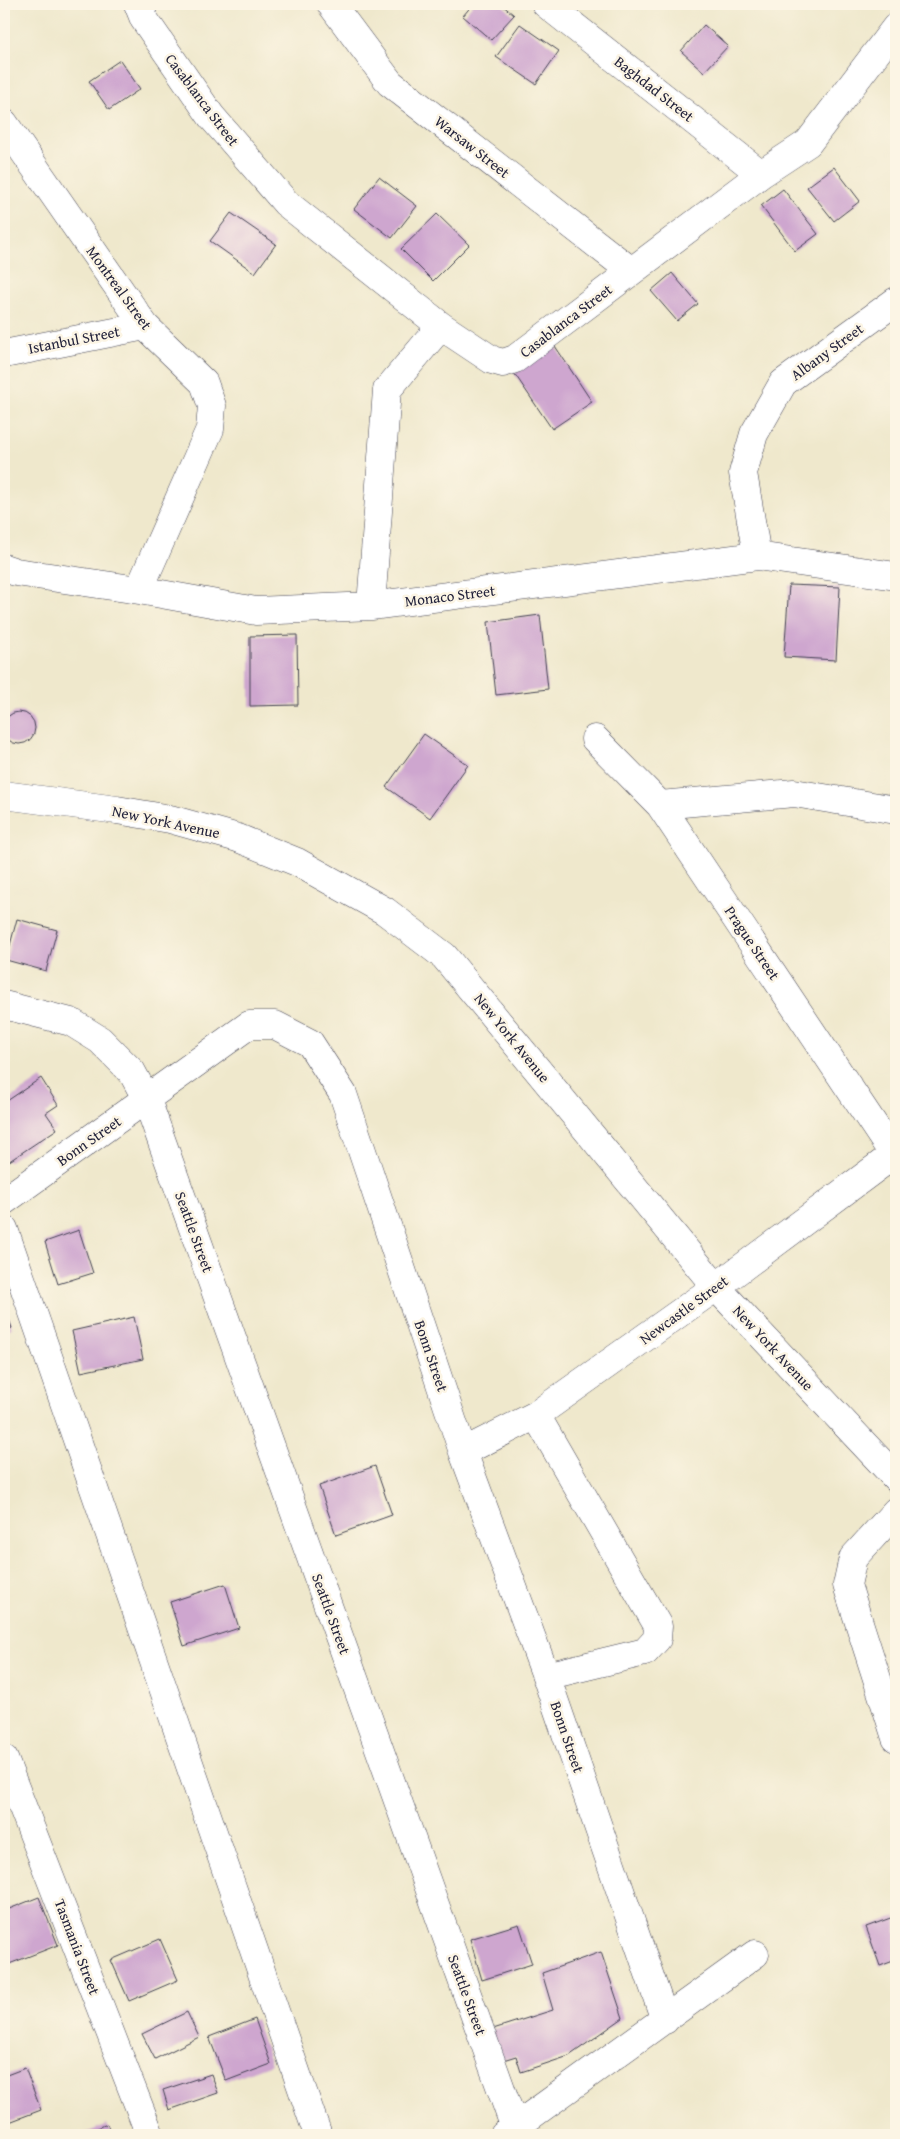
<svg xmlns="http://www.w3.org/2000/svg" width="900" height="2139" viewBox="0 0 900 2139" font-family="'Gentium Book Plus',serif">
	<rect width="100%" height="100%" fill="#fcf5e5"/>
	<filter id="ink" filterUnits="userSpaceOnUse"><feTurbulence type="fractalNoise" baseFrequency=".02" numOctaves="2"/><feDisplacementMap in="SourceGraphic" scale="10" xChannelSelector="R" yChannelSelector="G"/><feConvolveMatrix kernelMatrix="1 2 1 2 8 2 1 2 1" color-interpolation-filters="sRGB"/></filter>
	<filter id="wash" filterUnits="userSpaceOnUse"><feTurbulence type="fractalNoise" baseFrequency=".0096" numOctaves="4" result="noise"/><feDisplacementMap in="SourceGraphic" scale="20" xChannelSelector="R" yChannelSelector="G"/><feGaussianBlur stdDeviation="1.12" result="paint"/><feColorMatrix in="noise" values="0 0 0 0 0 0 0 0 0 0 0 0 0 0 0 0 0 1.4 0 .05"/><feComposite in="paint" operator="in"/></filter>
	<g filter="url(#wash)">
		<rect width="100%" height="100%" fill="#efe8cc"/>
		<g id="blocks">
			<path fill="#cea6cf" d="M473 4H501L514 15 491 40 463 16Z
				M520 24 559 51 536 84 496 57Z
				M704 25 728 46 704 72 681 51Z
				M120 60 140 89 109 110 89 81Z
				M834 167 860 201 834 221 807 187Z
				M379 177 417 206 392 238 354 209Z
				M783 189 818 234 795 251 761 206Z
				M231 213 276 244 255 273 210 241Z
				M437 214 469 245 433 281 401 249Z
				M672 273 698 304 677 321 651 291Z
				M555 346 592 402 552 429 514 373Z
				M789 585 840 587 836 660 784 657Z
				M540 615 548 689 496 695 488 622Z
				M297 635 298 705 250 706V636Z
				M3 728a16 16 0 1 1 32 0a16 16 0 1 1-32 0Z
				M424 734 468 765 430 818 386 787Z
				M17 919 57 930 46 971 6 960Z
				M41 1078 58 1105 46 1113 57 1129 8 1162 4 1156V1103Z
				M79 1230 93 1273 58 1284 45 1242Z
				M4 1306 12 1328 4 1331Z
				M134 1317 143 1359 81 1372 72 1331Z
				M375 1466 392 1515 336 1535 319 1486Z
				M225 1584 239 1628 184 1646 170 1602Z
				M39 1897 58 1945 4 1966V1911Z
				M896 1916V1960L880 1966 866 1927Z
				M519 1924 532 1964 482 1980 470 1939Z
				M160 1939 178 1980 129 2001 111 1960Z
				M601 1952 623 2018 569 2056 521 2072 516 2056 500 2061 490 2030 553 2010 542 1973Z
				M187 2012 199 2037 155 2059 142 2034Z
				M255 2019 271 2064 226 2081 209 2037Z
				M25 2068 41 2110 4 2124V2076Z
				M211 2074 218 2093 169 2110 163 2090Z
				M107 2124 112 2135H82Z"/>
		</g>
	</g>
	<g filter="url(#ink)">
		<use href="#blocks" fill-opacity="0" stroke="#414051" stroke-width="1"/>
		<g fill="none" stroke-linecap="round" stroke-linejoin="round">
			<defs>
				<path id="minor" d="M138 4 144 19 211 116 286 203 441 326 492 360 503 363 515 359 761 174 808 143 896 27
					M331 4 390 83 631 271
					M546 4 761 174
					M4 123 145 326 204 383 212 406 210 429 139 590
					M4 354 145 326
					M757 556 743 473 754 434 783 383 896 301
					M4 568 16 572 139 590 256 611 371 606 757 556 896 576
					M371 606 387 390 441 326
					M595 739 660 805 896 1158
					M4 795 117 810 170 819 238 838 297 862 385 911 444 956 716 1287 896 1478
					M660 805 794 793 896 810
					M4 1005 71 1022 100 1040 132 1072 147 1100 515 2128
					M4 1201 249 1025H275L310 1043 343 1094 463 1452 546 1676 665 2020
					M4 1229 318 2135
					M536 1415 658 1626 657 1639 645 1652 546 1676
					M463 1452 536 1415 716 1287 896 1153
					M896 1511 853 1558 847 1585 896 1738
					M4 1759 150 2135
					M504 2135 755 1954"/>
			</defs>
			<use href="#minor" stroke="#414051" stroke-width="29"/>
			<use href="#minor" stroke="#fff" stroke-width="28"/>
		</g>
	</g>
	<g text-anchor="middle" stroke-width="5" stroke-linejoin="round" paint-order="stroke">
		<g font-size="15" fill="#22223b" stroke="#fcf5e5">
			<text transform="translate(654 89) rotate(38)" y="5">Baghdad Street</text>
			<text transform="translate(202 100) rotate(53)" y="5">Casablanca Street</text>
			<text transform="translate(472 147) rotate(38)" y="5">Warsaw Street</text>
			<text transform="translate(119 288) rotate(54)" y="5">Montreal Street</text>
			<text transform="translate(566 321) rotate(-37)" y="5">Casablanca Street</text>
			<text transform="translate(74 340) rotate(-11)" y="5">Istanbul Street</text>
			<text transform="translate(827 352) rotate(-36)" y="5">Albany Street</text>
			<text transform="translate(450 596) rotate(-7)" y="5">Monaco Street</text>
			<text transform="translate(166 822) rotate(12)" y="5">New York Avenue</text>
			<text transform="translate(752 943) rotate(56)" y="5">Prague Street</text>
			<text transform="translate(512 1038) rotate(51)" y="5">New York Avenue</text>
			<text transform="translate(89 1141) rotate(-35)" y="5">Bonn Street</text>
			<text transform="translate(194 1232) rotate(70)" y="5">Seattle Street</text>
			<text transform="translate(684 1310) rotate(-36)" y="5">Newcastle Street</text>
			<text transform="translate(773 1348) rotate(47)" y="5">New York Avenue</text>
			<text transform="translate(431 1356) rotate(71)" y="5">Bonn Street</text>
			<text transform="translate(331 1614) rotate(70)" y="5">Seattle Street</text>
			<text transform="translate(567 1737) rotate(71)" y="5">Bonn Street</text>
			<text transform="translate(77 1947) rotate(69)" y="5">Tasmania Street</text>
			<text transform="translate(467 1995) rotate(70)" y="5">Seattle Street</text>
		</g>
	</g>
	<rect width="900" height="2139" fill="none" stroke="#fcf5e5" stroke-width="20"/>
</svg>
